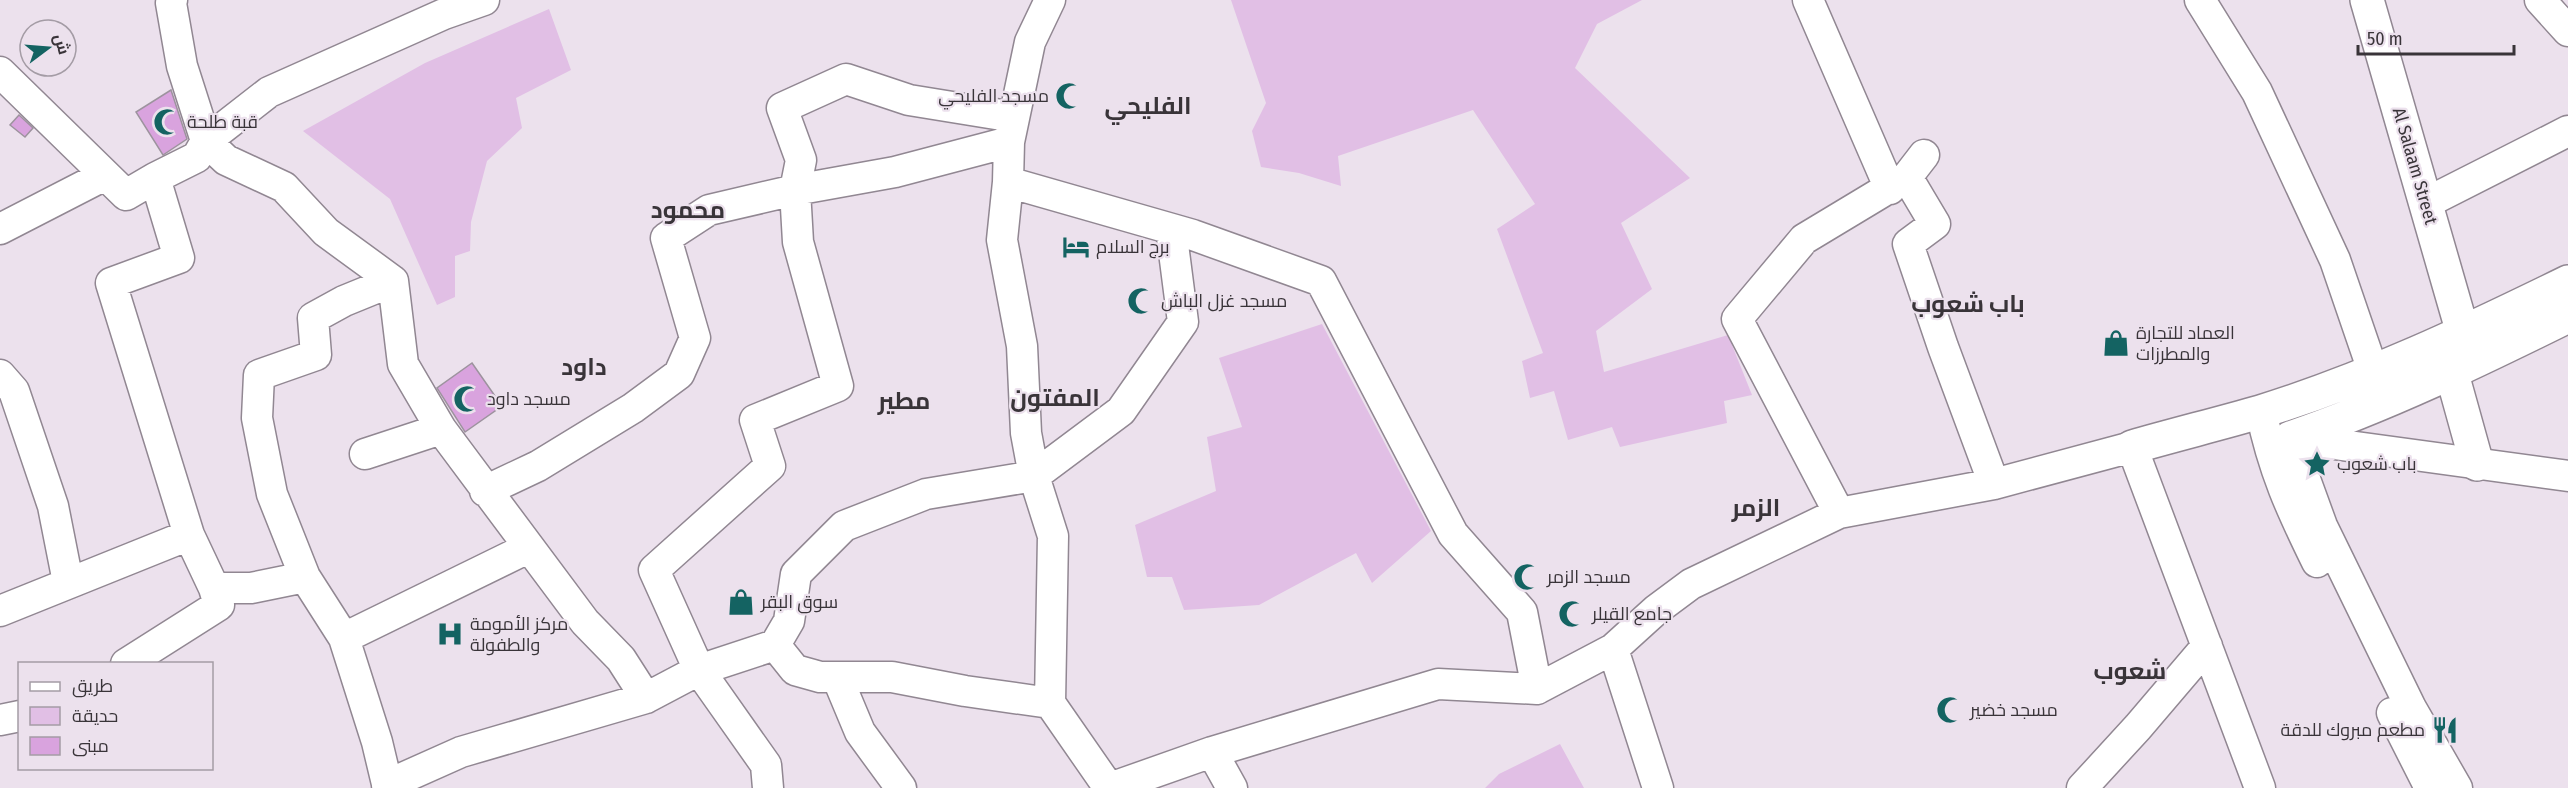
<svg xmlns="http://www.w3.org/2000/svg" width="2568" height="788" viewBox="0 0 2568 788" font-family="'Fira Sans Condensed',Cairo,sans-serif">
	<rect width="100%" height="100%" fill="#ece1ed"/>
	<path fill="#e1bfe5" d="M1231 0H1642L1597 24 1575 68 1690 178 1621 223 1652 289 1596 331 1604 372 1728 335 1752 395 1724 401 1727 423 1620 447 1612 427 1568 440 1554 391 1530 398 1522 361 1543 353 1497 229 1535 204 1473 110 1338 156 1341 186 1299 173 1261 167 1252 131 1266 103Z
		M549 9 571 70 516 98 522 128 487 161 471 222 470 251 455 256V297L437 305 390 199 303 131 425 63Z
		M1322 324 1431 531 1372 583 1356 553 1259 605 1184 610 1172 577H1147L1135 525 1216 491 1207 437 1242 427 1219 358Z
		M1560 744 1584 788H1485L1499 774Z"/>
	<path fill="#d9a3de" stroke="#9d939e" stroke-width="1.5" d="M171 90 187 139 163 155 136 112Z
		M19 115 33 128 25 137 10 125Z
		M472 363 502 406 465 432 437 388Z"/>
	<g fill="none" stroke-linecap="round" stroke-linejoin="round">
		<defs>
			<path id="minor" d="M172 0 171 3 182 66 206 141 226 160 284 187 326 232 393 281 403 364 441 429 585 622 621 659 646 698
				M1808 0 1890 189
				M2200 0 2257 92 2335 260 2373 371
				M2540 0 2568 31
				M0 72 126 195 155 178 179 258 111 283 189 535 214 588
				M1907 177 1935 224 1908 244 1943 347 1994 484
				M155 178 197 157 206 141 269 92 444 14 484 0
				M1008 182 1193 235 1321 281 1453 534 1522 612 1537 689
				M2426 203 2568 131
				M0 229 105 175
				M0 375 14 391 53 506 68 582
				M2261 411C2273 470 2291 509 2317 562
				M365 454 441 429
				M485 491 538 466 633 408 679 374 695 338 666 238 709 210 795 190 895 172 1009 142
				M1839 513 1737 319 1804 239 1907 177 1924 155
				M0 611 189 535
				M344 638 528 548
				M775 645 789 621 796 574 844 526 926 494 1034 476 1121 411 1183 322 1171 229
				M1613 649 1658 788
				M126 664 219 605 214 588H251L305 577
				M837 677 860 732 901 788
				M1050 703 1053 536 1034 476 1026 433 1022 346 1002 240 1008 182 1009 142 1030 42 1050 0
				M2392 713 2430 788
				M0 720 20 716
				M1212 752 1232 788
				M387 785 461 752 646 698 699 670 654 570 770 466 755 420 838 386 798 242 795 190 801 160 782 108 846 79 909 100 1014 117
				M388 788 377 742 344 638 305 577 272 494 257 418 259 375 316 355 313 318 344 301 393 281
				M768 788 766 765 699 670 775 645 795 670 820 677H892L965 691 1050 703 1109 788
				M1110 788 1212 752 1438 684 1537 689 1613 649 1656 610 1691 584 1839 513 1994 484 2132 447 2260 788
				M2082 788 2138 727 2207 646
				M2457 788 2411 708 2322 526 2290 438 2568 476"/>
			<path id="major" d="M2367 0 2463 333
				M2458 352 2452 374 2477 464
				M2290 438C2386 405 2477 361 2568 316
				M2132 447C2174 435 2218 424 2260 412 2367 379 2468 331 2568 282"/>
		</defs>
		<use href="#minor" stroke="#918792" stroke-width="33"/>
		<use href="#major" stroke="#918792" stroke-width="36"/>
		<use href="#minor" stroke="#fff" stroke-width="30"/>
		<use href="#major" stroke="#fff" stroke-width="33"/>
	</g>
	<defs>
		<symbol id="mosque-bare" viewBox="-9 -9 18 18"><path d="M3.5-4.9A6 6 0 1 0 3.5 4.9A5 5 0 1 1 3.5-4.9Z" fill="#146362" stroke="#ece1ed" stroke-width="2.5" paint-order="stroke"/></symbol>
		<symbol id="hotel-bare" viewBox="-9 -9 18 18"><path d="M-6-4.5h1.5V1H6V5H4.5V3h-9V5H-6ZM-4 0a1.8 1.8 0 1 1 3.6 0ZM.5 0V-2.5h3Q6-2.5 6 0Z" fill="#146362" stroke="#ece1ed" stroke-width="2.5" paint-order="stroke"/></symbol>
		<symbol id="shop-bare" viewBox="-9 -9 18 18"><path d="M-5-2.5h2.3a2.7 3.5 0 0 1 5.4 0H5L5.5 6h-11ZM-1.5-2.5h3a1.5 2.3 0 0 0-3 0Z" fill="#146362" stroke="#ece1ed" stroke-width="2.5" paint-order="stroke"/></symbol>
		<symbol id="sight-bare" viewBox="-9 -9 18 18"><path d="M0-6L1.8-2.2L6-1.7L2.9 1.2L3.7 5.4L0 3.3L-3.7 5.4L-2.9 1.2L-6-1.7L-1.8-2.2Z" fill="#146362" stroke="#ece1ed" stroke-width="2.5" paint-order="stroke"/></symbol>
		<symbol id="hospital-bare" viewBox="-9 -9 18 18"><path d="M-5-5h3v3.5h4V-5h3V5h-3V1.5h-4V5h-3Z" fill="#146362" stroke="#ece1ed" stroke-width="2.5" paint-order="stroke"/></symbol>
		<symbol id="restaurant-bare" viewBox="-9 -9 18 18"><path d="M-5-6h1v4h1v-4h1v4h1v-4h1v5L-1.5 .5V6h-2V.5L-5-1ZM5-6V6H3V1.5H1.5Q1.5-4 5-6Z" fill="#146362" stroke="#ece1ed" stroke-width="2.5" paint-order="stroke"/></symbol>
	</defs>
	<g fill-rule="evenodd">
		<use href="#mosque-bare" x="1050" y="77" width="38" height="38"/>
		<use href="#mosque-bare" x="148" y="103" width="38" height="38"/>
		<use href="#hotel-bare" x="1057" y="228" width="38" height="38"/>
		<use href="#mosque-bare" x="1122" y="282" width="38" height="38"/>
		<use href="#shop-bare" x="2097" y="324" width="38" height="38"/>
		<use href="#mosque-bare" x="448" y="380" width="38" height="38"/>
		<use href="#sight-bare" x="2298" y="445" width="38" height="38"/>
		<use href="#mosque-bare" x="1508" y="558" width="38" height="38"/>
		<use href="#shop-bare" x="722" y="583" width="38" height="38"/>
		<use href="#mosque-bare" x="1553" y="595" width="38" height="38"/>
		<use href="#hospital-bare" x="431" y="615" width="38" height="38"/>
		<use href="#mosque-bare" x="1931" y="691" width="38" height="38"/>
		<use href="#restaurant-bare" x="2426" y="711" width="38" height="38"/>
	</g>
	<g text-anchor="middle" stroke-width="4.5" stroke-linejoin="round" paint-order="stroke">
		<g font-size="18" fill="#393439" stroke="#ece1ed" text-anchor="start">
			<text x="1049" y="102" text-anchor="end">مسجد الفليحي</text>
			<text x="187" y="128">قبة طلحة</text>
			<text x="1096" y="253">برج السلام</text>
			<text x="1161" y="307">مسجد غزل الباش</text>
			<text x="2136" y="339">العماد للتجارة<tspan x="2136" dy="21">والمطرزات</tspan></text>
			<text x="487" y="405">مسجد داود</text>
			<text x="2337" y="470">باب شعوب</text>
			<text x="1547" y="583">مسجد الزمر</text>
			<text x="761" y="608">سوق البقر</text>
			<text x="1592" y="620">جامع القيلر</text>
			<text x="470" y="630">مركز الأمومة<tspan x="470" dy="21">والطفولة</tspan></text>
			<text x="1970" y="716">مسجد خضير</text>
			<text x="2425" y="736" text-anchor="end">مطعم مبروك للدقة</text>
		</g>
		<g font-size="18" fill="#393439" stroke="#ece1ed">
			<text transform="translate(2415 166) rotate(74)" y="6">Al Salaam Street</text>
		</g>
		<g font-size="24" font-weight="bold" fill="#393439" stroke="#ece1ed">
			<text x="1148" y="114">الفليحي</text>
			<text x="688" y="218">محمود</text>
			<text x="1968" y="312">باب شعوب</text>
			<text x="584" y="375">داود</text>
			<text x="1055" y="406">المفتون</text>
			<text x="904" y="409">مطير</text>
			<text x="1756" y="516">الزمر</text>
			<text x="2130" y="679">شعوب</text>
		</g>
	</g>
	<rect x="18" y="662" width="195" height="108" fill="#ece1ed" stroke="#a49ca5" stroke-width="1.5"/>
	<rect x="30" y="682" width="30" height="9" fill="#ffffff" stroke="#a49ca5" stroke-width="1.5"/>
	<text x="72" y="692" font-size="18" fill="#393439">طريق</text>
	<rect x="30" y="707" width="30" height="18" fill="#e1bfe5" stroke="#a49ca5" stroke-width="1.5"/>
	<text x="72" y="722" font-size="18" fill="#393439">حديقة</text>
	<rect x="30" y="737" width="30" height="18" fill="#d9a3de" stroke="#a49ca5" stroke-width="1.5"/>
	<text x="72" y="752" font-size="18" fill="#393439">مبنى</text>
	<g transform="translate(48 48) rotate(74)"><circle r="28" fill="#ece1ed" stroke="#a49ca5" stroke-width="1.5"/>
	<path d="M0-4.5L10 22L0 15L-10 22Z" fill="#146362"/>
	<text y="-9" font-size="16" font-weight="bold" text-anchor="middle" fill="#393439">ش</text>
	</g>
	<path d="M2358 45v9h156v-9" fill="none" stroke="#393439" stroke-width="3"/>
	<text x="2367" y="45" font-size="18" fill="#393439" stroke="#ece1ed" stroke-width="4.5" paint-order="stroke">50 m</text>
</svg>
